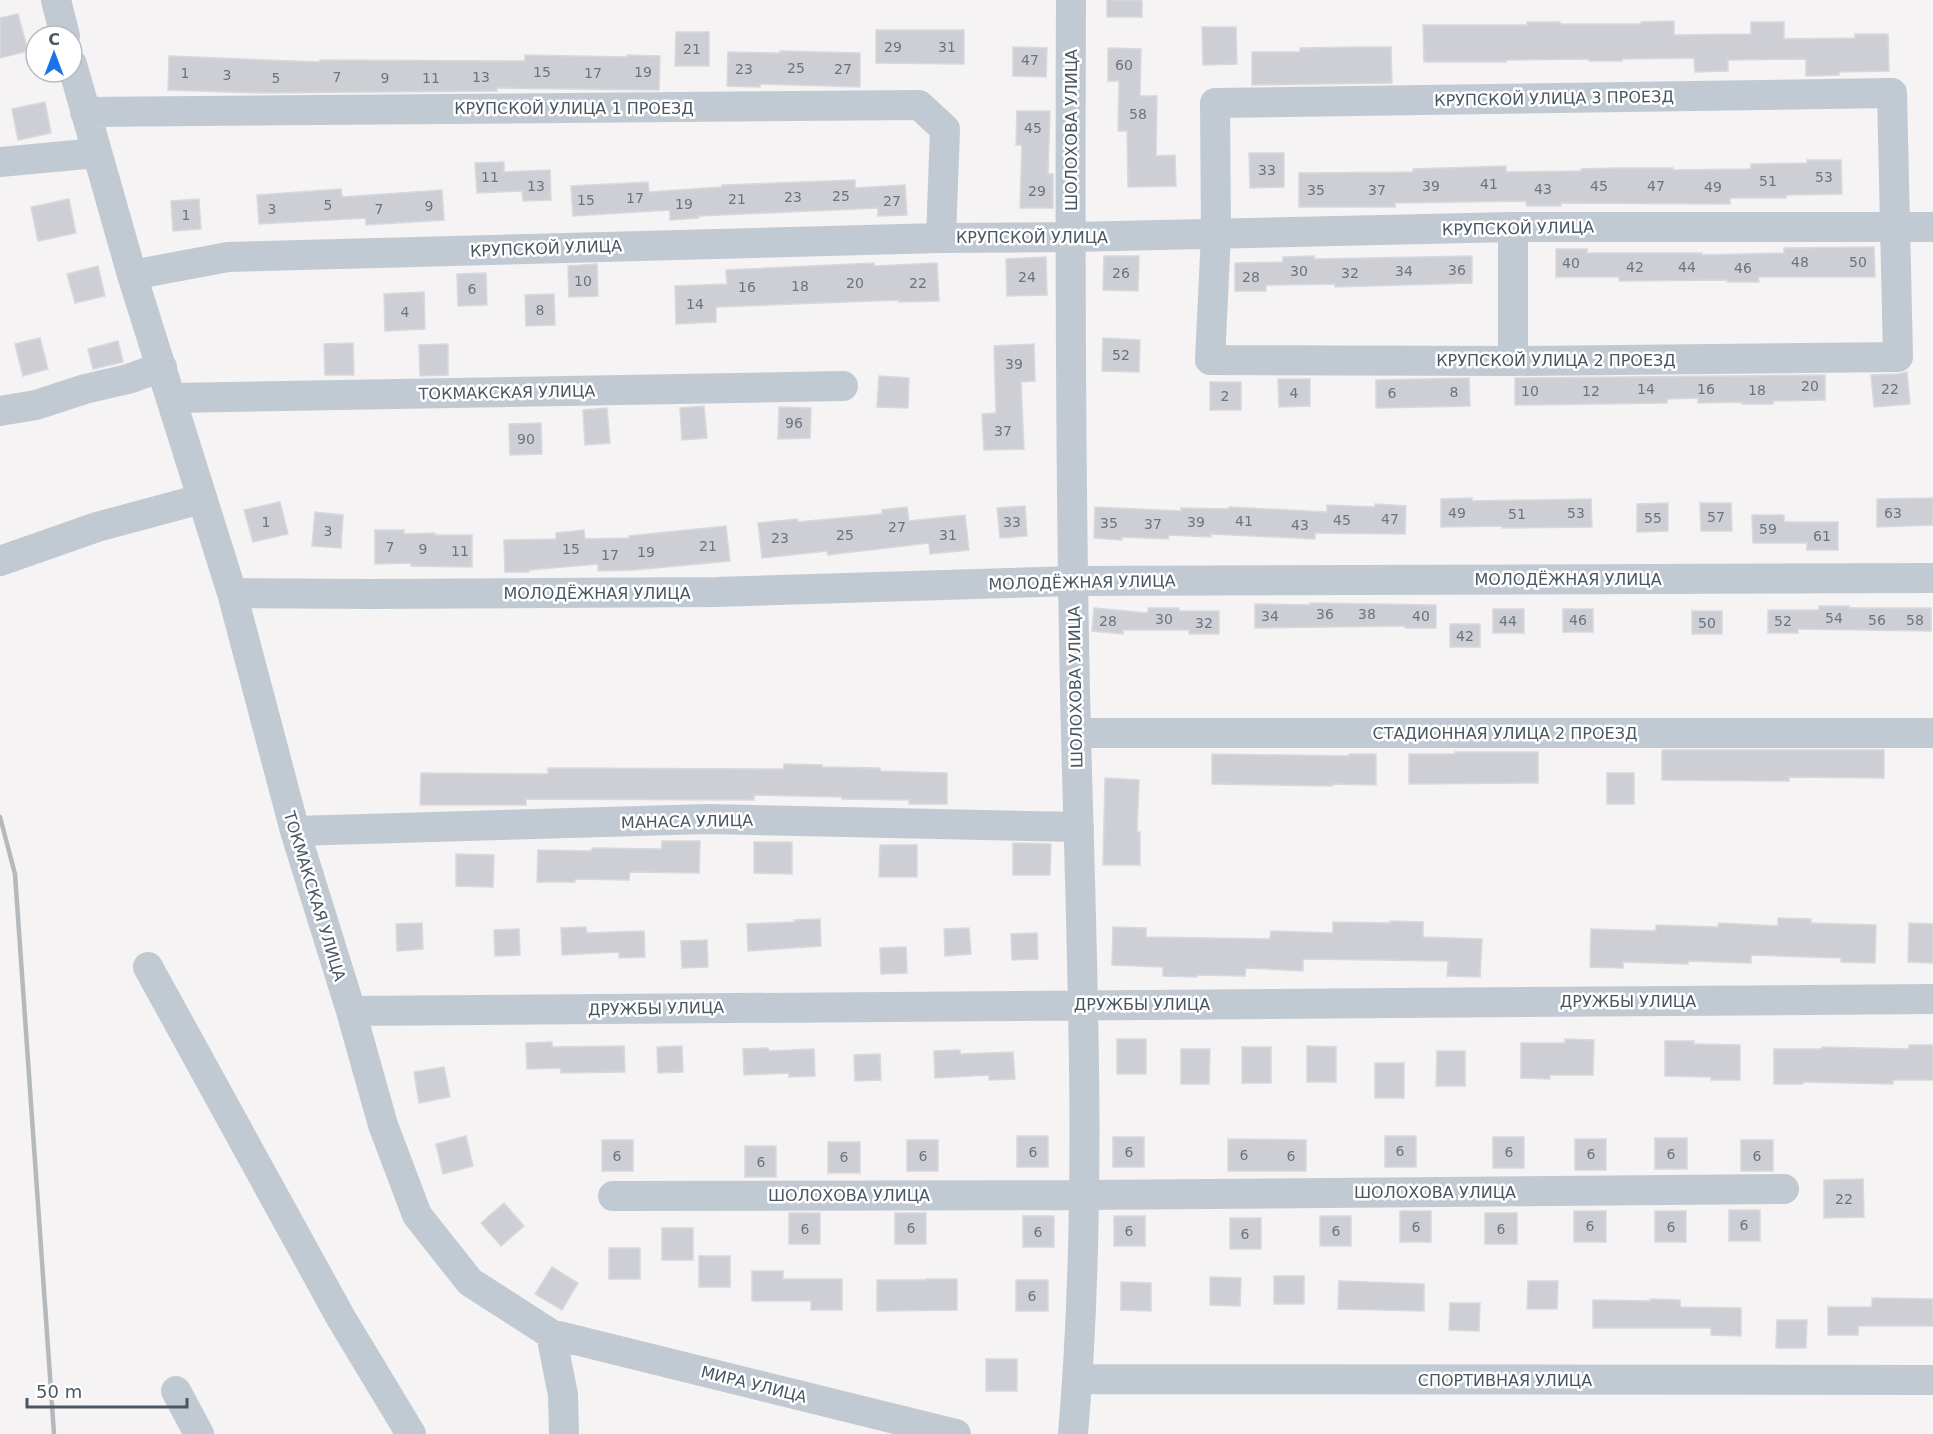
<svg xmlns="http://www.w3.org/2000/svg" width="1933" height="1434" viewBox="0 0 1933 1434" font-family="'DejaVu Sans',sans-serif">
	<rect width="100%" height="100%" fill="#f5f3f3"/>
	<path fill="#cdcfd5" stroke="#d7d9de" stroke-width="1.5" d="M1107 0H1142V17H1107Z
		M18 14 28 51 0 58V18Z
		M1674 21V35L1751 34V22H1784V39L1855 38V34H1888L1889 71 1839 72V75L1806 76V59L1728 60V71L1695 72 1694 58 1622 59V61H1589V59L1506 60V62H1424L1423 25H1527V22H1560V24H1641V22Z
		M1202 27H1236L1237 64 1203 65Z
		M876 30H964V64L876 63Z
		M676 32H709V66H675Z
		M1013 47 1047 48 1046 77 1013 76Z
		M1358 47H1391L1392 83 1252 85V52H1300V48Z
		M1108 48 1141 49 1140 96H1157L1156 156 1175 155 1176 186 1128 187 1127 131H1118L1119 81H1108Z
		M780 51 860 53V87L760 84V87L727 86 728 52 780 53Z
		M525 55 627 57V55L660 56 659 90 497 88V91L259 93 168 90 169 56 320 62V60L525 61Z
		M45 102 51 133 18 140 12 109Z
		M1017 111H1050L1048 174H1053V208H1020L1022 145H1016Z
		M1249 153H1284V187L1250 188Z
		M1807 160H1841L1842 194 1786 195V198H1730V204L1561 203V206H1527L1526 201 1395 203V207H1299V173L1413 172V169L1506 166V172L1581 171V169L1616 168H1673V170L1751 169V164L1807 163Z
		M504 162V172L550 170 551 200 523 201 522 191 477 193 475 163Z
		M855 180V188L905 185 907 215 878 216V208L699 216V218L670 220V210L573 216 571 186 648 182 649 192 722 187V185Z
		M341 189 342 197 442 190 444 220 366 225V218L259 224 257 195Z
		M69 199 76 233 38 241 31 207Z
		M199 199 201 229 173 231 171 201Z
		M1874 247 1875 277H1758L1759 282H1727V280L1619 281V277H1556V249H1587V253H1702V255L1784 253V248Z
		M1104 256H1139L1138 291 1103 290Z
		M1314 256V259L1472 256V283L1335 287V284L1266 285V291H1235V263L1283 262V257Z
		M1046 257 1047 295 1007 296 1006 259Z
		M874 263V266L937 263 939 301 899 302V300L716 307V322L676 324 675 286 727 284 726 270Z
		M597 264 598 296 569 297 568 266Z
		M98 266 105 296 75 303 67 274Z
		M486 273 487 305 458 306 457 274Z
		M424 292 425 329 385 331 384 294Z
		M554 294 555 325 526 326 525 295Z
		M40 338 48 369 23 376 15 344Z
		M1103 338 1140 340 1139 372 1102 371Z
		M118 341 123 362 93 369 88 349Z
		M353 343 354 375H325L324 344Z
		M448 344V375L420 376 419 345Z
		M1034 344 1035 381 1021 382 1024 449 984 450 982 414 996 413 994 346Z
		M1907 372 1910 404 1874 407 1871 375 1898 374Z
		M1825 375V400L1773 401V404H1742V402L1698 403V398L1667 399V403L1515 405V378Z
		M879 376 909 378 908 408 877 407Z
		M1469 378 1470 406 1376 408V380Z
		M1278 379H1310V406L1279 407Z
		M1210 382H1241V410H1210Z
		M704 406 707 438 682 440 680 408Z
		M779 407 811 408 810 438 778 439Z
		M607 408 610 443 585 445 583 410Z
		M541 423 542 454 510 455 509 424Z
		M1472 498V501L1591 499 1592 527 1502 528V526L1441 527V499Z
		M1933 498V525L1877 527V499Z
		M280 502 288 534 253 542 244 510Z
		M1668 503V531L1637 532V504Z
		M1700 503H1731L1732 531H1701Z
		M1375 504 1406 506 1405 534 1315 533V539L1211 534V537L1169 535 1168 539 1122 537V540L1094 538 1095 507 1181 511V508L1229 509V507L1327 512V505L1375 507Z
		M1025 506 1027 536 1000 538 997 508Z
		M907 507 909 521 965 515 969 550 930 554 929 543 828 555 827 551 762 558 758 523 797 519 798 522 882 514V510Z
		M315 512 343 515 341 548 312 546Z
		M1752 515H1784V522H1838V550H1807V543H1753Z
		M726 526 730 561 634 570 598 571V564L529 570V572H505L504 540 556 539V533L584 530 585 539 629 538V536Z
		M375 530H404V534L435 533V535H472V567L411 566V563L375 564Z
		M1310 603 1436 605V628H1405V626L1255 628V604L1310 605Z
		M1819 606H1849V608H1931V631L1798 629V633H1768V610H1819Z
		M1094 608 1148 613V608H1179V611H1219V634H1189V630H1123V634L1092 631Z
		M1493 609H1524V633H1493Z
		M1563 609H1593V632H1563Z
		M1692 611H1722V634H1692Z
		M1450 624H1480V647H1450Z
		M1662 750H1884V778L1789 777V781L1662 780Z
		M1455 752H1538V783L1409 784V754H1455Z
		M1212 754 1349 756V754H1376V785L1332 784V786L1212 784Z
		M784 764 822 765V767L880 768V771L947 773V804H909V800L842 799V797L754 795V800L526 799V805H420L421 773 548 774V768L784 769Z
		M1607 773H1634V804H1607Z
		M1105 778 1139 780 1137 832H1140V865H1103Z
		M662 841H700L699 873 630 872 629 880 575 879V882H537L538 850 592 851V848L662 849Z
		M754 842H792V874L754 873Z
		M1013 843 1051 844 1050 875H1013Z
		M880 845H917V877H879Z
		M456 854 494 855 493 887 456 886Z
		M1778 918 1811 919V923L1876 925 1875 963 1841 962V958L1751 955V963L1688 961V964L1623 962V968L1590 967 1591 929 1656 931V925L1718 927 1719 923 1778 926Z
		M820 919 821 946 748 951 747 924 795 922 794 920Z
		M1390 921 1423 922V937L1482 939 1480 977 1447 976 1448 961 1303 959V971L1246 968 1245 976 1197 975V977L1163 976V967L1112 965 1113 927 1146 928V937L1270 939 1271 931 1333 933V922L1390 923Z
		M422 923 423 949 397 951 396 924Z
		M1909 923 1933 924V963L1908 962Z
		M586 927 587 933 644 931 645 957 619 958V952L562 955 561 928Z
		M969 928 971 954 945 956 944 929Z
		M519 929 520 955 495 956 494 930Z
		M1037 933 1038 959 1012 960 1011 934Z
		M707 940 708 967 682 968 681 941Z
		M906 947 907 973 881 974 880 948Z
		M1117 1039H1146V1074H1117Z
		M1565 1039 1594 1040 1593 1075H1550V1079L1521 1078V1043H1565Z
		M1665 1041H1694V1044L1740 1045V1080H1711V1077L1665 1076Z
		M552 1042V1047L624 1046 625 1072 561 1073 560 1068 527 1069 526 1043Z
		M1909 1045H1933V1080H1893V1084L1803 1082V1084H1774V1049H1822V1047L1909 1049Z
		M682 1046 683 1072 658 1073 657 1047Z
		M1307 1046 1336 1047V1082H1307Z
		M1242 1047H1271V1083H1242Z
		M768 1048 769 1051 814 1049 815 1076 789 1077V1073L744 1075 743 1049Z
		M1181 1049H1210L1209 1084H1181Z
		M960 1050V1054L1013 1052 1015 1079 989 1080V1075L935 1078 934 1051Z
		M1437 1051H1465V1086H1436Z
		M880 1054 881 1080 855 1081 854 1055Z
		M1375 1063H1404V1098H1375Z
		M444 1067 450 1097 419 1103 414 1072Z
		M466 1136 473 1166 443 1174 436 1144Z
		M1017 1136H1048V1167H1017Z
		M1385 1136H1416V1167H1385Z
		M1113 1137H1144V1167H1113Z
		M1493 1137H1524V1168H1493Z
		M1655 1138H1687V1169H1655Z
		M1228 1139 1306 1140V1171H1228Z
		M1575 1139H1606V1170H1575Z
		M602 1140H633V1171H602Z
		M907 1140H938V1171H907Z
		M1741 1140H1773V1171H1741Z
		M828 1142H860V1173H828Z
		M745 1146H776V1177H745Z
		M1863 1179 1864 1217 1824 1218V1180Z
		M504 1203 524 1226 501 1246 481 1223Z
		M1729 1210H1760V1241H1729Z
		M1400 1211H1431V1242H1400Z
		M1574 1211H1606V1242H1574Z
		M1655 1211H1686V1242H1655Z
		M789 1213H820V1244H789Z
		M895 1213H926V1244H895Z
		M1485 1213H1517V1244H1485Z
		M1023 1216H1054V1247H1023Z
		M1114 1216H1145V1246H1114Z
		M1320 1216H1351V1246H1320Z
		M1230 1218H1261V1249H1230Z
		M662 1228H693V1260H662Z
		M609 1248H640V1279H609Z
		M699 1256H730V1287H699Z
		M552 1267 578 1283 562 1310 535 1294Z
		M752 1271H783V1279H842V1310H811V1301H752Z
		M1274 1276H1304V1304H1274Z
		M1210 1277 1241 1278 1240 1306 1210 1305Z
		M926 1279H957V1310L877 1311V1280H926Z
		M1016 1280H1048V1311H1016Z
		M1339 1281 1424 1284V1311L1338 1309Z
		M1528 1281H1558L1557 1309H1527Z
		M1121 1282 1151 1283V1311L1121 1310Z
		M1872 1298 1933 1299V1326H1858V1335H1828V1307H1872Z
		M1650 1299 1680 1300V1307L1741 1308V1336L1711 1335V1328H1593V1300L1650 1301Z
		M1450 1303H1480L1479 1331 1449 1330Z
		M1777 1320H1807L1806 1348H1776Z
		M986 1359H1017V1391H986Z"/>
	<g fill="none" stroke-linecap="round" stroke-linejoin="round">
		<path stroke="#c1cad2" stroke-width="30" d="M56 0 65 36
			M1071 0C1070 245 1070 490 1076 735 1082 968 1093 1201 1073 1434
			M72 64 132 275 232 593 295 831 351 1011 383 1125 417 1215 470 1282 551 1334 956 1434
			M1892 93 1898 357 1513 361 1210 360 1216 234 1215 103Z
			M85 112 919 105 945 129 941 238
			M0 162 96 153
			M132 275 228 257 941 238 1070 237 1513 227H1933
			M1513 361V227
			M172 398 843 386
			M0 411 36 405 85 389 128 379 162 367
			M0 561 97 527 201 499
			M232 593 371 594 716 592 1073 581 1933 578
			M1076 733H1933
			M295 831 708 819 1079 827
			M148 967 341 1318 411 1434
			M351 1011 1933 999
			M613 1196 1085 1195 1784 1189
			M551 1334 563 1395 564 1434
			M1078 1379 1933 1380
			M176 1391 199 1434"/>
		<path stroke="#b5b8bd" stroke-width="4.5" d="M0 817 15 874 54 1434"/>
	</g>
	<g text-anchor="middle" stroke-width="5" stroke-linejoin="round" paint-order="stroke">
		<g font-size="14" fill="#6b747e">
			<text x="893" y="52">29</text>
			<text x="947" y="52">31</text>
			<text x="692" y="54">21</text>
			<text x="1030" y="65">47</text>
			<text x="1124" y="70">60</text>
			<text x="796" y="73">25</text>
			<text x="744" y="74">23</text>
			<text x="843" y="74">27</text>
			<text x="542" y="77">15</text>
			<text x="643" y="77">19</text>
			<text x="185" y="78">1</text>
			<text x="593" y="78">17</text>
			<text x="227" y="80">3</text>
			<text x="337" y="82">7</text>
			<text x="481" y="82">13</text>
			<text x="276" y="83">5</text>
			<text x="385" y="83">9</text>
			<text x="431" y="83">11</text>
			<text x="1138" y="119">58</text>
			<text x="1033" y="133">45</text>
			<text x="1267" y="175">33</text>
			<text x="490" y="182">11</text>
			<text x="1824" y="182">53</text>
			<text x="1768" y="186">51</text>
			<text x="1489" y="189">41</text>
			<text x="536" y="191">13</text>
			<text x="1431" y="191">39</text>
			<text x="1599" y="191">45</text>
			<text x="1656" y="191">47</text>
			<text x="1713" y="192">49</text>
			<text x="1543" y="194">43</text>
			<text x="1316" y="195">35</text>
			<text x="1377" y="195">37</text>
			<text x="1037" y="196">29</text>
			<text x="841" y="201">25</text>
			<text x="793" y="202">23</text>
			<text x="635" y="203">17</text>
			<text x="737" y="204">21</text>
			<text x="586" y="205">15</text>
			<text x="892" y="206">27</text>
			<text x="684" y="209">19</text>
			<text x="328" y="210">5</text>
			<text x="429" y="211">9</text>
			<text x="272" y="214">3</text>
			<text x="379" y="214">7</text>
			<text x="186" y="220">1</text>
			<text x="1800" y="267">48</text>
			<text x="1858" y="267">50</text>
			<text x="1571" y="268">40</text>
			<text x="1635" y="272">42</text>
			<text x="1687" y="272">44</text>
			<text x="1743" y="273">46</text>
			<text x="1457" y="275">36</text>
			<text x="1299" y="276">30</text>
			<text x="1404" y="276">34</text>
			<text x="1121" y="278">26</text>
			<text x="1350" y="278">32</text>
			<text x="1027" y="282">24</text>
			<text x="1251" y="282">28</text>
			<text x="583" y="286">10</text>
			<text x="855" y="288">20</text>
			<text x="918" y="288">22</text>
			<text x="800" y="291">18</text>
			<text x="747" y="292">16</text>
			<text x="472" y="294">6</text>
			<text x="695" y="309">14</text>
			<text x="540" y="315">8</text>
			<text x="405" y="317">4</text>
			<text x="1121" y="360">52</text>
			<text x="1014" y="369">39</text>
			<text x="1810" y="391">20</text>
			<text x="1646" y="394">14</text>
			<text x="1706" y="394">16</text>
			<text x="1890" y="394">22</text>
			<text x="1757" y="395">18</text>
			<text x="1530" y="396">10</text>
			<text x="1591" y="396">12</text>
			<text x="1454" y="397">8</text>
			<text x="1294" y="398">4</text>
			<text x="1392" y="398">6</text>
			<text x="1225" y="401">2</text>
			<text x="794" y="428">96</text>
			<text x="1003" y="436">37</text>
			<text x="526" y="444">90</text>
			<text x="1457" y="518">49</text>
			<text x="1576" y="518">53</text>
			<text x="1893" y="518">63</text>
			<text x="1517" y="519">51</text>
			<text x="1716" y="522">57</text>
			<text x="1653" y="523">55</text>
			<text x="1390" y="524">47</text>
			<text x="1342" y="525">45</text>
			<text x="1244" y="526">41</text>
			<text x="266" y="527">1</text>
			<text x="1012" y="527">33</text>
			<text x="1196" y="527">39</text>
			<text x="1109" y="528">35</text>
			<text x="1153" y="529">37</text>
			<text x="1300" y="530">43</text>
			<text x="897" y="532">27</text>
			<text x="1768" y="534">59</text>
			<text x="328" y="536">3</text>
			<text x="845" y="540">25</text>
			<text x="948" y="540">31</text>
			<text x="1822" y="541">61</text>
			<text x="780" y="543">23</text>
			<text x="708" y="551">21</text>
			<text x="390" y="552">7</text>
			<text x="423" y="554">9</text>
			<text x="571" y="554">15</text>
			<text x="460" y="556">11</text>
			<text x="646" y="557">19</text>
			<text x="610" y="560">17</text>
			<text x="1325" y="619">36</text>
			<text x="1367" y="619">38</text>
			<text x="1270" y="621">34</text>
			<text x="1421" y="621">40</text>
			<text x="1834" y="623">54</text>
			<text x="1164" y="624">30</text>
			<text x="1578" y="625">46</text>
			<text x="1877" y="625">56</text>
			<text x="1915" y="625">58</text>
			<text x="1108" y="626">28</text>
			<text x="1508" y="626">44</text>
			<text x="1783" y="626">52</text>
			<text x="1204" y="628">32</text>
			<text x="1707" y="628">50</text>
			<text x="1465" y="641">42</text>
			<text x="1400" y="1156">6</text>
			<text x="1033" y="1157">6</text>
			<text x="1129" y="1157">6</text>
			<text x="1509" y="1157">6</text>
			<text x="1591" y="1159">6</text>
			<text x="1671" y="1159">6</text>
			<text x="1244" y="1160">6</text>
			<text x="617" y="1161">6</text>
			<text x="923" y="1161">6</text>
			<text x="1291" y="1161">6</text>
			<text x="1757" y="1161">6</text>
			<text x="844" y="1162">6</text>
			<text x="761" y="1167">6</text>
			<text x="1844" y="1204">22</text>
			<text x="1744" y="1230">6</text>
			<text x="1590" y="1231">6</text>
			<text x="1416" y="1232">6</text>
			<text x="1671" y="1232">6</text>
			<text x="911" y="1233">6</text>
			<text x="805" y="1234">6</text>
			<text x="1501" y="1234">6</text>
			<text x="1129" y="1236">6</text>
			<text x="1336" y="1236">6</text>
			<text x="1038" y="1237">6</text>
			<text x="1245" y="1239">6</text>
			<text x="1032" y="1301">6</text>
		</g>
		<g font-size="16" fill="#4a5661" stroke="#fff">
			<text transform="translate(1554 98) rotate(-1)" y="6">КРУПСКОЙ УЛИЦА 3 ПРОЕЗД</text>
			<text x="574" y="114">КРУПСКОЙ УЛИЦА 1 ПРОЕЗД</text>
			<text transform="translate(1071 130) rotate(-90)" y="6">ШОЛОХОВА УЛИЦА</text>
			<text transform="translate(1518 228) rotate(-1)" y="6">КРУПСКОЙ УЛИЦА</text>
			<text x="1032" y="243">КРУПСКОЙ УЛИЦА</text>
			<text transform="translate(546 248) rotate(-2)" y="6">КРУПСКОЙ УЛИЦА</text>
			<text x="1556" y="366">КРУПСКОЙ УЛИЦА 2 ПРОЕЗД</text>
			<text transform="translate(507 392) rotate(-1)" y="6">ТОКМАКСКАЯ УЛИЦА</text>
			<text x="1568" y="585">МОЛОДЁЖНАЯ УЛИЦА</text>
			<text transform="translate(1082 582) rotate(-1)" y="6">МОЛОДЁЖНАЯ УЛИЦА</text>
			<text x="597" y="599">МОЛОДЁЖНАЯ УЛИЦА</text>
			<text transform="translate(1075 687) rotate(-91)" y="6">ШОЛОХОВА УЛИЦА</text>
			<text x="1505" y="739">СТАДИОННАЯ УЛИЦА 2 ПРОЕЗД</text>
			<text transform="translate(687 821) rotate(-1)" y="6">МАНАСА УЛИЦА</text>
			<text transform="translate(315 896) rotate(73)" y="6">ТОКМАКСКАЯ УЛИЦА</text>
			<text x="1628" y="1007">ДРУЖБЫ УЛИЦА</text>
			<text x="1142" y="1010">ДРУЖБЫ УЛИЦА</text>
			<text transform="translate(656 1008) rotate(-1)" y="6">ДРУЖБЫ УЛИЦА</text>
			<text x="1435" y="1198">ШОЛОХОВА УЛИЦА</text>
			<text x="849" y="1201">ШОЛОХОВА УЛИЦА</text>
			<text x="1505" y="1386">СПОРТИВНАЯ УЛИЦА</text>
			<text transform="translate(754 1384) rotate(14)" y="6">МИРА УЛИЦА</text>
		</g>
	</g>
	<g transform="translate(54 54)"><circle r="28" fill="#ffffff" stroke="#b7bbc0" stroke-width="1.5"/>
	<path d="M0-4.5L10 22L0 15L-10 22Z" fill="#1a73e8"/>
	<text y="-9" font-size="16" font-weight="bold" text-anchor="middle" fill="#4a5661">С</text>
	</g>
	<path d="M27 1398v9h160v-9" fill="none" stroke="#4a5661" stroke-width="3"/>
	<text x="36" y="1398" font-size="18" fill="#4a5661" stroke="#ffffff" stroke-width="4.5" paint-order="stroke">50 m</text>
</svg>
